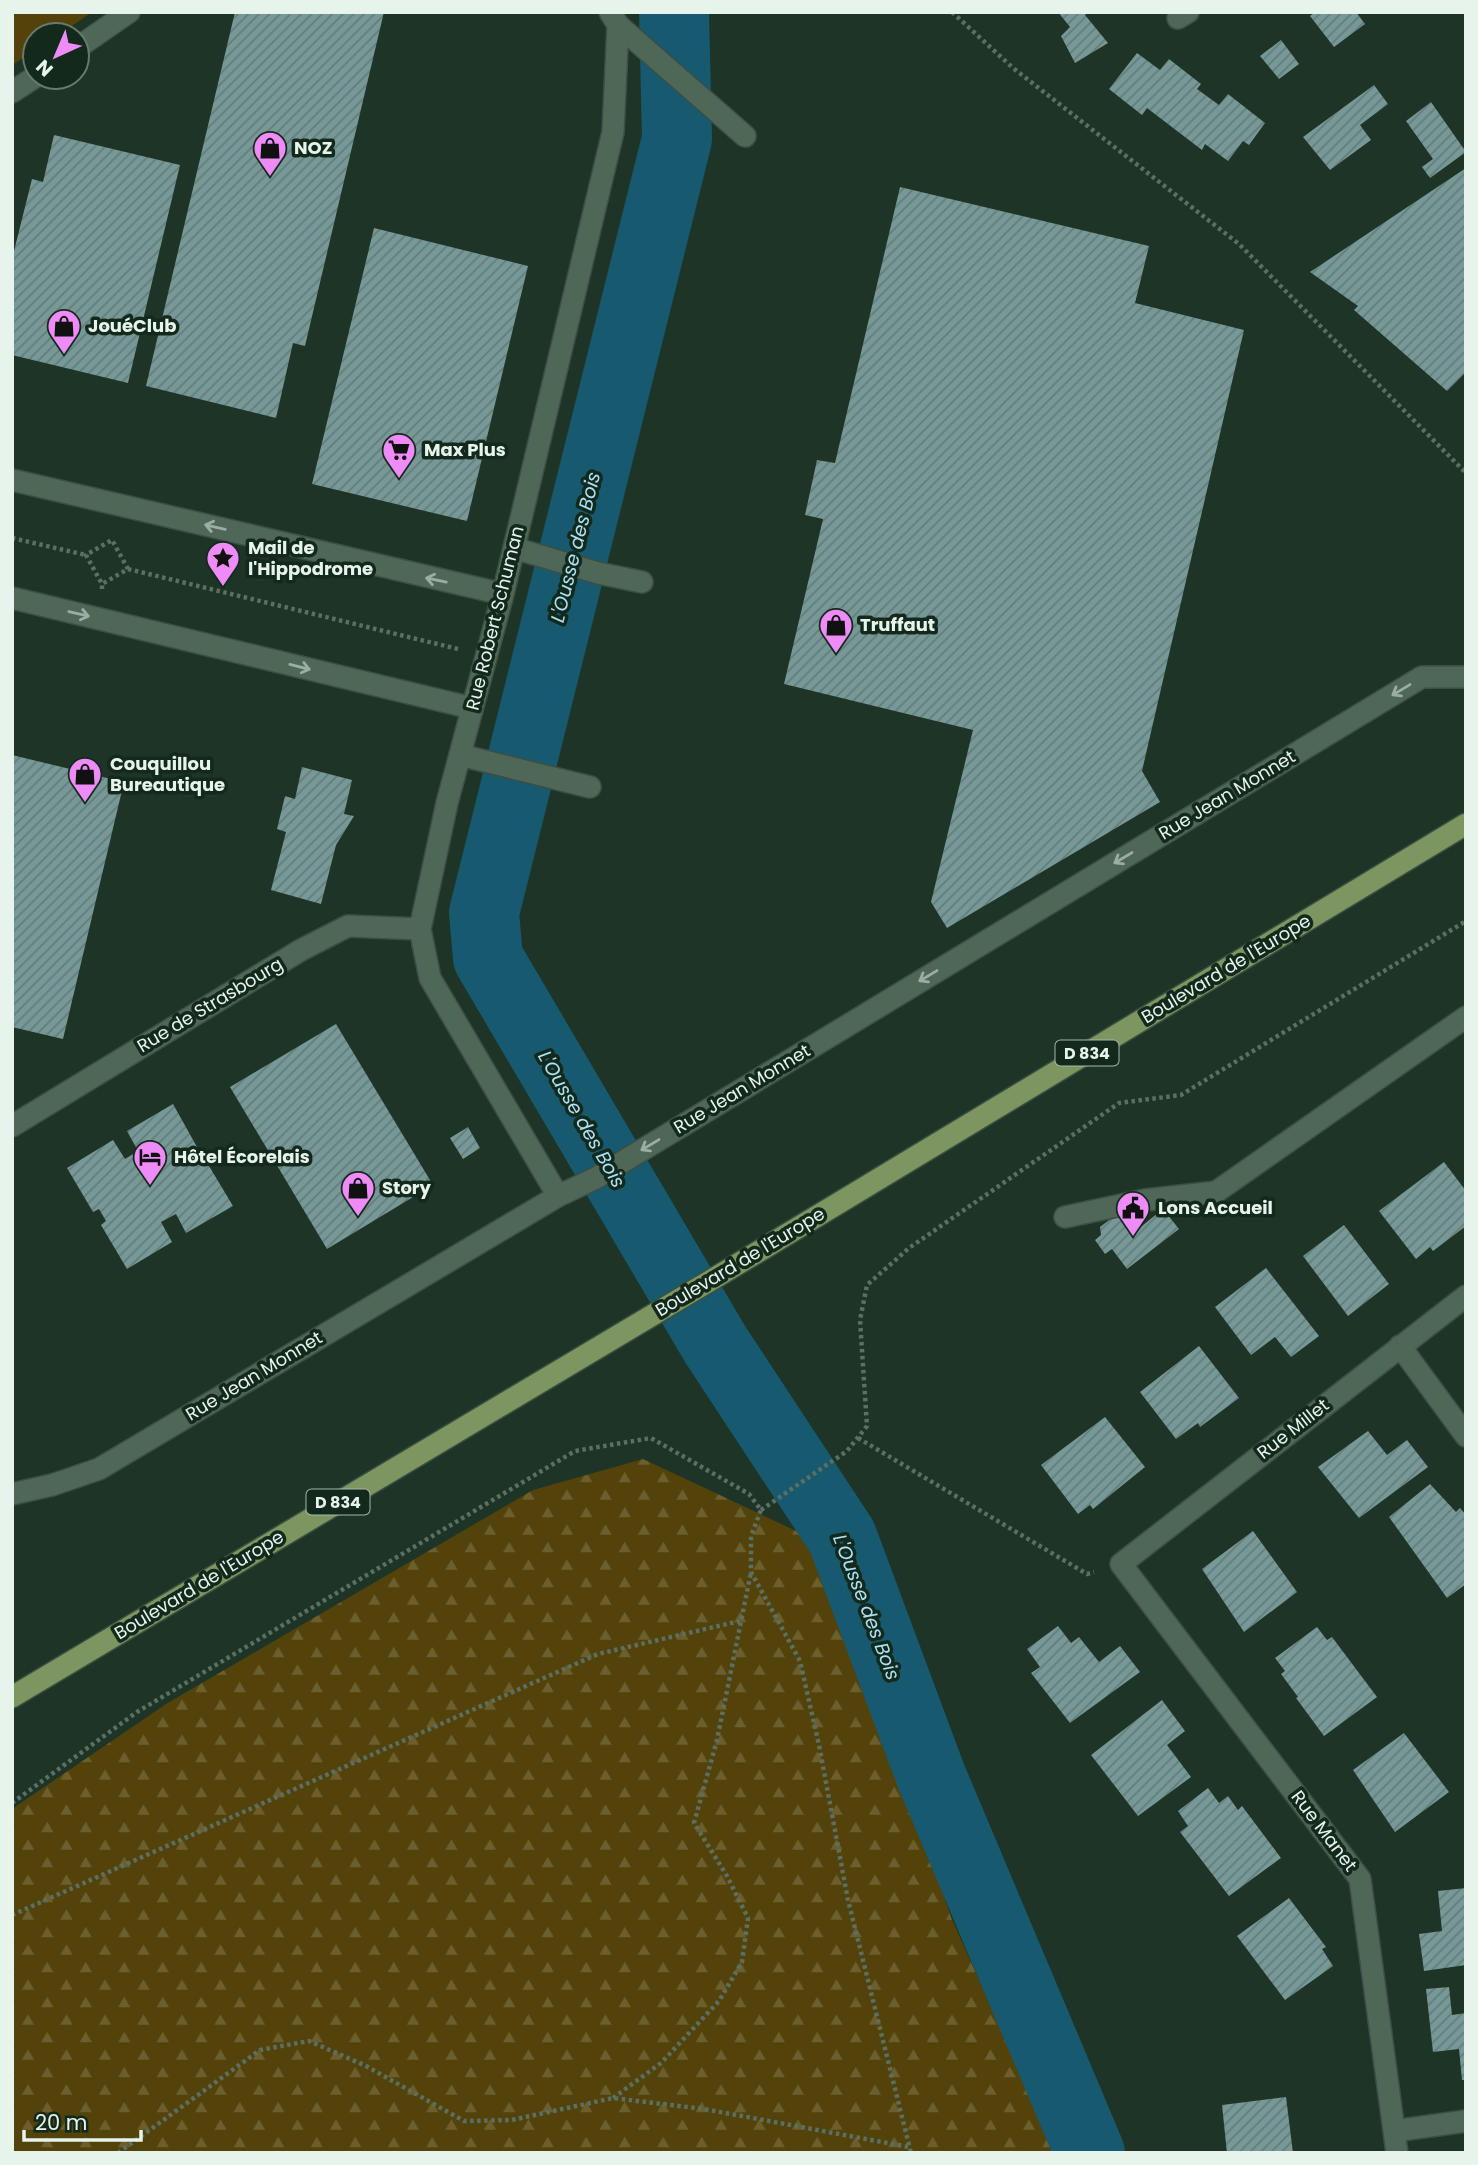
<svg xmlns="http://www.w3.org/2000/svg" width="1478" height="2165" viewBox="0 0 1478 2165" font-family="Poppins,sans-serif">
	<defs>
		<pattern id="forest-firs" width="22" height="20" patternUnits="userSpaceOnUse" patternTransform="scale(1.75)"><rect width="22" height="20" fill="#534209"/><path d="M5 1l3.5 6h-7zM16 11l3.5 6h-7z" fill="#6c5e2d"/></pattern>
		<pattern id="building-hatch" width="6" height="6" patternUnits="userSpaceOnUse" patternTransform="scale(1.75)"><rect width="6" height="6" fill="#769896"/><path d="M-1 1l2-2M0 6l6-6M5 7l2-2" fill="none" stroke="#657c7a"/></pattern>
	</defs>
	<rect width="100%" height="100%" fill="#1d3426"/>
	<path fill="#534209" d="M12 12H92L59 35H35V51L12 65Z"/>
	<path fill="url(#forest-firs)" d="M643 1459 826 1545 951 1917 1056 2153H12V1809L166 1704 533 1490Z"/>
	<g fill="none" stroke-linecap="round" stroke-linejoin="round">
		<path stroke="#17596e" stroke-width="70" d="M674 12 677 139 484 913 488 958 715 1344 842 1537 931 1776 1090 2153"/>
	</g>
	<path fill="url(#building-hatch)" d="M235 12H384L305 346 293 343 276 418 146 386Z
		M1058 12H1088L1085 15 1108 43 1075 63 1061 36 1070 27Z
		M1315 12H1356L1365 24 1334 47 1310 16Z
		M1281 40 1299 64 1279 79 1260 56Z
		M1137 53 1160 70 1169 59 1201 84 1197 89 1219 105 1228 94 1265 123 1249 145 1243 141 1228 161 1205 144 1202 150 1147 108 1142 115 1109 89Z
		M1374 85 1388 104 1360 125 1371 140 1330 170 1303 137Z
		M1431 102 1466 152 1430 178 1422 167 1433 159 1406 121Z
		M54 135 180 165 128 383 12 355V259L32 179 43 182Z
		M1466 168V372L1447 391 1354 310 1358 306 1310 272Z
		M900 187 1149 246 1135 303 1244 330 1142 771 1160 802 947 928 931 902 973 730 784 684 823 519 805 515 817 460 835 463Z
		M374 228 528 266 467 521 312 484Z
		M12 755 124 782 63 1039 12 1027Z
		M302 767 352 780 344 814 354 816 336 845 321 904 271 890 286 832 277 829 285 796 295 799Z
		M336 1024 433 1185 327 1249 230 1087Z
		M173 1104 197 1147 191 1150 200 1165 206 1161 233 1206 186 1233 176 1214 161 1222 172 1242 127 1269 101 1225 106 1221 99 1209 93 1212 67 1168 113 1140 125 1159 138 1151 127 1131Z
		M468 1127 480 1148 463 1159 450 1138Z
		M1444 1162 1466 1191V1226L1433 1251 1430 1247 1416 1259 1379 1211Z
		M1163 1209 1179 1229 1127 1269 1112 1249 1105 1254 1095 1240 1101 1235 1100 1227 1117 1214 1132 1234Z
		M1344 1225 1389 1284 1348 1316 1303 1256Z
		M1266 1268 1319 1336 1291 1357 1275 1337 1251 1355 1215 1307Z
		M1199 1346 1239 1398 1200 1427 1198 1423 1176 1439 1140 1392Z
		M1105 1417 1145 1467 1093 1509 1090 1505 1078 1514 1041 1465Z
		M1368 1431 1387 1455 1407 1440 1428 1467 1359 1518 1318 1467Z
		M1430 1484 1456 1512 1460 1508 1466 1515V1584L1447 1598 1389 1517Z
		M1253 1531 1297 1592 1244 1632 1202 1569Z
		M1058 1626 1071 1643 1079 1637 1099 1662 1120 1646 1140 1672 1070 1723 1031 1673 1040 1667 1027 1649Z
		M1317 1627 1327 1640 1332 1637 1377 1697 1324 1736 1296 1698 1298 1697 1281 1674 1285 1671 1275 1658Z
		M1162 1700 1185 1731 1167 1745 1191 1777 1138 1816 1091 1755Z
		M1404 1733 1449 1792 1395 1832 1353 1770Z
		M1208 1788 1219 1803 1228 1796 1238 1810 1242 1806 1281 1858 1229 1896 1180 1832 1188 1826 1178 1811Z
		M1466 1888V1965L1424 1971 1419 1934 1442 1931 1438 1891Z
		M1289 1898 1326 1947 1322 1949 1333 1966 1285 2000 1237 1936Z
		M1449 1987 1452 2015 1466 2013V2080H1462L1459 2049 1433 2052 1426 1989Z
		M1286 2097 1293 2153H1227L1222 2105Z"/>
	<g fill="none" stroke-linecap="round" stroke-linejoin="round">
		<defs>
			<path id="lane" d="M1178 18 1188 12
				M618 25 745 136
				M77 48 129 12
				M12 92 35 77
				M514 548 598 573 642 582
				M460 755 590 787
				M1065 1217 1145 1200 1216 1192 1466 1017"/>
			<path id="street" d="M12 480 503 594
				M12 598 472 708
				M12 1126 301 950 348 926 420 929
				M558 1196 430 978 420 929 447 803 503 594 613 132 618 25 610 12
				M1400 1346 1466 1436
				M12 1494 52 1485 99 1469 558 1196 596 1178 1422 677H1466
				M1394 2131 1466 2121
				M1397 2153 1360 1879 1121 1564 1466 1296"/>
			<path id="primary" d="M12 1697 708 1282 1466 824"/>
		</defs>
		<use href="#lane" stroke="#3b4f44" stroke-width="24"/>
		<use href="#street" stroke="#3b4f44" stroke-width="24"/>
		<use href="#primary" stroke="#3b4f44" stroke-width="24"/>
		<path stroke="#5b6f62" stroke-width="4.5" stroke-dasharray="3.5 3.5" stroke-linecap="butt" d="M952 12 1013 68 1239 244 1466 473
			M12 538 86 555
			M128 569 458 649
			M102 589V584L86 555 112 540 128 569 102 584
			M858 1438 1087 1574 1094 1572
			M761 1510 847 1451 867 1426 860 1320 867 1285 909 1248 1119 1103 1181 1095 1466 921
			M12 1803 137 1712 575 1451 651 1438 749 1494 761 1510 751 1536V1572L800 1661 819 1745 848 1900 911 2153
			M12 1915 598 1654 740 1621
			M613 2098 661 2063 719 2001 742 1962 748 1918 727 1876 694 1823 717 1740 751 1572
			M118 2153 260 2050 309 2041 366 2066 464 2121 512 2120 613 2098 704 2109 909 2147"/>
		<use href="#lane" stroke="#4e6757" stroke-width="21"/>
		<use href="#street" stroke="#4e6757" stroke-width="21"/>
		<use href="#primary" stroke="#7d9660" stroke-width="21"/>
	</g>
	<defs><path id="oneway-shaft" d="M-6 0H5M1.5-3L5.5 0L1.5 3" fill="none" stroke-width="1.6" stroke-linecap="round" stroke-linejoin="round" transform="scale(1.75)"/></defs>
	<g stroke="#9aaea1">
		<use href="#oneway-shaft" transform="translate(215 527) rotate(-167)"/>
		<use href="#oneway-shaft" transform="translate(436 580) rotate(-168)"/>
		<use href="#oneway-shaft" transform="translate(79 614) rotate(13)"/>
		<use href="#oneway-shaft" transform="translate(300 667) rotate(14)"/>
		<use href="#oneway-shaft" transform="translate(1401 690) rotate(149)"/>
		<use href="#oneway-shaft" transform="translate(1123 858) rotate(149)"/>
		<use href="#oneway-shaft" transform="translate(928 976) rotate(149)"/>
		<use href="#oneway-shaft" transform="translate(650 1145) rotate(149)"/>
	</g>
	<defs>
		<symbol id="shop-pin" viewBox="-11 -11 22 30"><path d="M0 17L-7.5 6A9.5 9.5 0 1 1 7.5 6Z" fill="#ee8bf7" stroke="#13291c"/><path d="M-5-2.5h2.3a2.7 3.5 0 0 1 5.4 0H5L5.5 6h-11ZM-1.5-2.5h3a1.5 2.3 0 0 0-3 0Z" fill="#111"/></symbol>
		<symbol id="supermarket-pin" viewBox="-11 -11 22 30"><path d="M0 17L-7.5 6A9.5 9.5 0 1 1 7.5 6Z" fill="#ee8bf7" stroke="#13291c"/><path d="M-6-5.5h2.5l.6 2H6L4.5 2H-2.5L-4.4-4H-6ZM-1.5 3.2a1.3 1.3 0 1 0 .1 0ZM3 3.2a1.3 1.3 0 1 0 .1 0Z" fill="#111"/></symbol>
		<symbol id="sight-pin" viewBox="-11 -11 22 30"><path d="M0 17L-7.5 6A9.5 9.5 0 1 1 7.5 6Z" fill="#ee8bf7" stroke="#13291c"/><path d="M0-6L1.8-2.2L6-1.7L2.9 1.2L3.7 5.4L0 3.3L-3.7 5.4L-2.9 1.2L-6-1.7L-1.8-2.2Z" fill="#111"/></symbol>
		<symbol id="hotel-pin" viewBox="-11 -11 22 30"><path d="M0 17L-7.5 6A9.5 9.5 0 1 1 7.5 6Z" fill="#ee8bf7" stroke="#13291c"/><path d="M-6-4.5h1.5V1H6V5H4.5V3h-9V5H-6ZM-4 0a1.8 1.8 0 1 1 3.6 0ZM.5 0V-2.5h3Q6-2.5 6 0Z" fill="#111"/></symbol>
		<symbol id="civic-pin" viewBox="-11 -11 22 30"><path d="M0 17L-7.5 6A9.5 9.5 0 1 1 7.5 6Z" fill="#ee8bf7" stroke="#13291c"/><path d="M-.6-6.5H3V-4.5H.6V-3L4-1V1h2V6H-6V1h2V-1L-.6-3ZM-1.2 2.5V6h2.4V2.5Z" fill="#111"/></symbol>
	</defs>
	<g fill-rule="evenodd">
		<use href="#shop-pin" x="251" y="129" width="38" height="52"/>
		<use href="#shop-pin" x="45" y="307" width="38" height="52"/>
		<use href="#supermarket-pin" x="380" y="431" width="38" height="52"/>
		<use href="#sight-pin" x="204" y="539" width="38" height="52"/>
		<use href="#shop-pin" x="817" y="606" width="38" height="52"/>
		<use href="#shop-pin" x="66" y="755" width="38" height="52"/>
		<use href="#hotel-pin" x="131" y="1138" width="38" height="52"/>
		<use href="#shop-pin" x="339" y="1169" width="38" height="52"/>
		<use href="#civic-pin" x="1114" y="1189" width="38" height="52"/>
	</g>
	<g text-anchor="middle" stroke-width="7" stroke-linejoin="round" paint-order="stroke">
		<g fill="#13291c" stroke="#a7b7ad" stroke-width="2">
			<rect x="1055.5" y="1040.5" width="63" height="25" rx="5"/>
			<rect x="306.5" y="1489.5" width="63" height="25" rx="5"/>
		</g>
		<g font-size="16" font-weight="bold" fill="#e6f4eb">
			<text x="1087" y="1059">D 834</text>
			<text x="338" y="1508">D 834</text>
		</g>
		<g font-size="18" font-weight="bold" fill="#e6f4eb" stroke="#13291c" text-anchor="start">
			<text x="294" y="154">NOZ</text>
			<text x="88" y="332">JouéClub</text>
			<text x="424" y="456">Max Plus</text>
			<text x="248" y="554">Mail de<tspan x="248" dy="21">l'Hippodrome</tspan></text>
			<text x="860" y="631">Truffaut</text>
			<text x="110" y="770">Couquillou<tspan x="110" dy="21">Bureautique</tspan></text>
			<text x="174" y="1163">Hôtel Écorelais</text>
			<text x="382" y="1194">Story</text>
			<text x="1158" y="1214">Lons Accueil</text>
		</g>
		<g font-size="18" fill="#e6f4eb" stroke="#13291c">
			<text transform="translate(495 618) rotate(-76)" y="6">Rue Robert Schuman</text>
			<text transform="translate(1227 795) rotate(-31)" y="6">Rue Jean Monnet</text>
			<text transform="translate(1226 969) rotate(-31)" y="6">Boulevard de l'Europe</text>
			<text transform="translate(210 1005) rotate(-31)" y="6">Rue de Strasbourg</text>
			<text transform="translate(742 1089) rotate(-31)" y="6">Rue Jean Monnet</text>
			<text transform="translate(740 1262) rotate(-31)" y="6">Boulevard de l'Europe</text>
			<text transform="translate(254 1376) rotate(-31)" y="6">Rue Jean Monnet</text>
			<text transform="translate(1293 1429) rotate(-38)" y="6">Rue Millet</text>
			<text transform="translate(199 1585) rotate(-31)" y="6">Boulevard de l'Europe</text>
			<text transform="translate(1324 1831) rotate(53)" y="6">Rue Manet</text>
		</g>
		<g font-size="19" font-style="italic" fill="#ade1f5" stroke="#13291c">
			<text transform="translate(575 547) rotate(-76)" y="7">L'Ousse des Bois</text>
			<text transform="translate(582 1119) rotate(60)" y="7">L'Ousse des Bois</text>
			<text transform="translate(867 1607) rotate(69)" y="7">L'Ousse des Bois</text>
		</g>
	</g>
	<rect width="1478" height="2165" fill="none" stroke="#e6f4eb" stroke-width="28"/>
	<g transform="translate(56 56) rotate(224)"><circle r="33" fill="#13291c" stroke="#677a6f" stroke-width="2"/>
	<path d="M0-5L12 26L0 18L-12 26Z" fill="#ee8bf7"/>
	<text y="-10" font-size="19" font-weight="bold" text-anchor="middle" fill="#e6f4eb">N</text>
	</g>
	<path d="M24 2130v10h117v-10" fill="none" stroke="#e6f4eb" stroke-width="3.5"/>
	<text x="35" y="2130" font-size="21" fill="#e6f4eb" stroke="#13291c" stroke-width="5" paint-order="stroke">20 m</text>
</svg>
